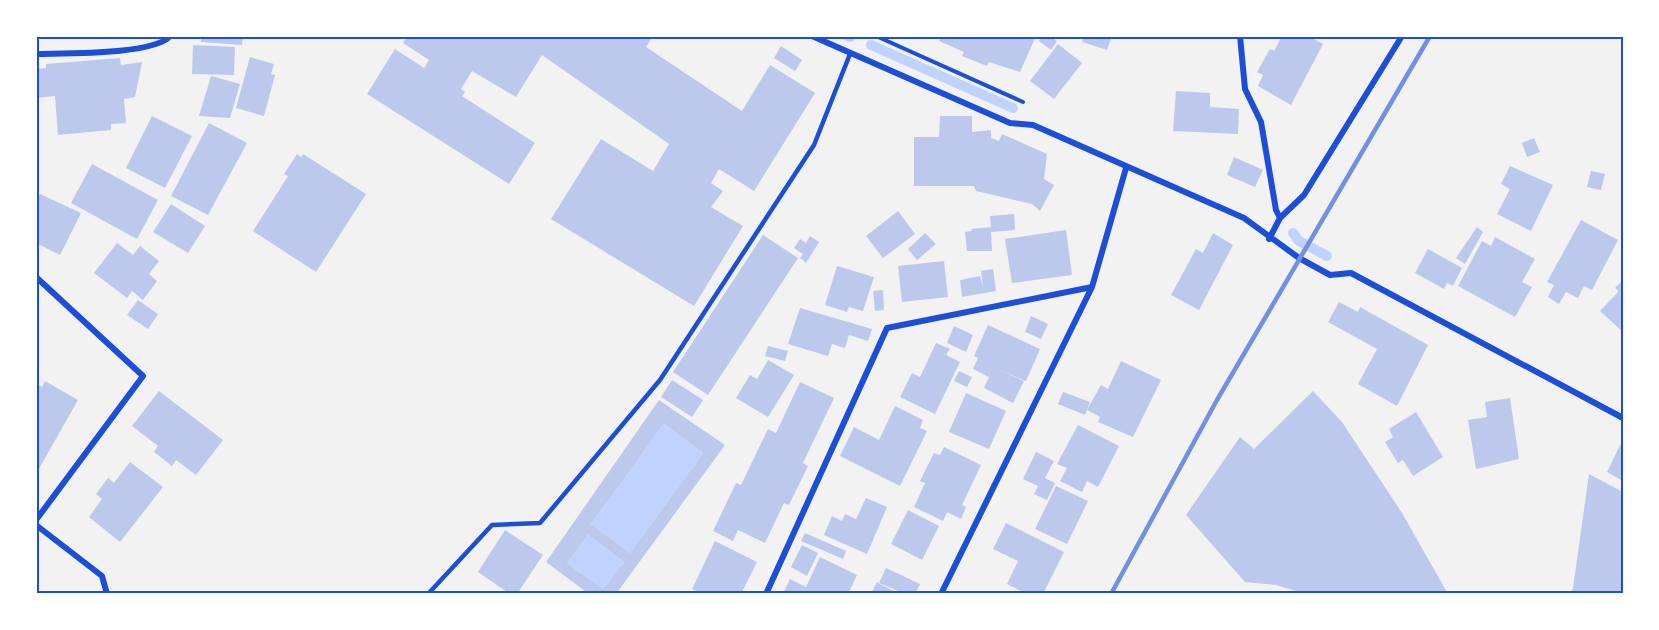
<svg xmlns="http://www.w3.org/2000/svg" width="1659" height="630" viewBox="0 0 1659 630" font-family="'Titillium Web',sans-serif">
	<rect width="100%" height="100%" fill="#f2f2f2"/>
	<path fill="#bfd3fe" d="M664 424 703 453 630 553 591 524Z
		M588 535 624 562 603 589 567 563Z"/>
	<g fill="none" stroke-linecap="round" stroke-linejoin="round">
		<path stroke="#bfd3fe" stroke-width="10" d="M848 36 850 37
			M871 45 1013 108
			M1293 233 1299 241 1327 256"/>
	</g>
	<path fill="#bdc9ec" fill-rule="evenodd" d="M202 36H243L242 45 201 42Z
		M408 36H653L646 47 742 111 770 65 815 93 754 191 719 169 711 183 723 191 711 207 743 226 694 306 551 219 601 139 653 171 669 144 542 55 516 97 472 71 461 89 465 92 462 96 535 143 509 184 367 94 395 49 424 68 429 60 403 43Z
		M941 36H1036L1020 72 989 62 987 66 962 56 964 52 939 41Z
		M1043 36H1050L1057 41 1051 50 1039 41Z
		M1084 36H1112L1107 50 1082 42Z
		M1282 36H1308L1323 44 1291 105 1258 86 1263 75 1257 72 1270 49 1274 51Z
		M1058 44 1082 63 1054 99 1030 81Z
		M193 45 235 47 234 75 192 74Z
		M781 46 802 60 795 71 774 58Z
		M250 57 274 64 271 74 275 75 264 116 236 108Z
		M120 58 121 65 142 62 135 97 124 99 126 123 111 124V130L58 135 55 96 36 98V69L46 68V64Z
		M211 76 240 84 230 118 199 116Z
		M1176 91 1210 93V107L1239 109 1238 134 1173 131Z
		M152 116 192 136 165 188 126 168Z
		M940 116H972V132L991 130V138L999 141 1002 134 1047 154 1044 179 1054 185 1040 211 1032 204 976 191 974 186H914V137H939Z
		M209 123 247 143 208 215 171 196Z
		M1534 138 1540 152 1527 157 1522 143Z
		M297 154 301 157 303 154 366 194 316 272 253 231 288 176 284 174Z
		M1234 157 1263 170 1255 187 1227 175Z
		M92 164 158 200 137 239 71 203Z
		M1510 166 1553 185 1531 231 1497 214 1510 189 1501 184Z
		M1591 171 1605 174 1601 190 1587 187Z
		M40 194 81 213 60 255 36 243V201Z
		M171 204 205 226 188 253 153 232Z
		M898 211 915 234 883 258 866 236Z
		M1014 214 1015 230 991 232 992 251H967L965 232 972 231 971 229 991 227 990 216Z
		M1581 220 1618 240 1592 290 1584 286 1578 298 1566 292 1559 304 1548 297 1554 285 1547 282Z
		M1477 227 1483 232 1465 264 1456 258Z
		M1066 230 1072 275 1012 283 1005 239Z
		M925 233 936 244 917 260 908 249Z
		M1213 233 1233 245 1199 310 1171 295 1196 249 1203 253Z
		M763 235 798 258 708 395 673 372Z
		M810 236 819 242 806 263 800 258 803 254 794 248 800 239 806 243Z
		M1495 237 1535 259 1522 282 1532 287 1515 317 1458 286 1482 241 1491 246Z
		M117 243 133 255 140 246 159 261 149 274 157 281 143 300 132 291 127 298 94 273Z
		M1428 249 1462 268 1453 286 1447 283 1444 289 1415 273Z
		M944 261 948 297 902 302 898 266Z
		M837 266 874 277 863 311 849 307 847 312 825 305Z
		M993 269 996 291 962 297 960 280 980 276 983 288 981 271Z
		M1623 280V332L1600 311 1619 291 1615 288Z
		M883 290 884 310 875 311 873 291Z
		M138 300 158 314 148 329 127 315Z
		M1339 302 1358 312 1360 307 1428 345 1397 406 1358 384 1377 349 1328 322Z
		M800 308 872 329 868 341 849 335 845 348 832 344 828 356 788 344Z
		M1031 316 1048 324 1041 339 1025 332Z
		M988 325 1040 349 1026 381 999 370 1024 381 1013 403 984 388 989 377 973 369 978 358 974 356Z
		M954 326 973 335 966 352 947 343Z
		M936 343 950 349 946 355 960 362 935 414 900 397 912 373 920 377Z
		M768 346 788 351 785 361 765 356Z
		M768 360 794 375 768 417 736 398 750 375 757 379Z
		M1121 361 1161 380 1133 437 1098 422 1100 417 1087 410 1101 385 1108 389Z
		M959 371 972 377 967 387 954 381Z
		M672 380 703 400 692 417 661 397Z
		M45 381 78 400 36 474V384L42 387Z
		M800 382 834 398 803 463 808 466 789 505 784 503 765 543 738 530 733 541 713 531 736 483 741 485 768 429 776 433Z
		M159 391 223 440 196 475 176 460 172 466 154 452 158 446 132 426Z
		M1313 391 1342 422 1402 513 1448 594H1306L1276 585 1245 582 1186 515 1240 437 1254 449Z
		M1063 392 1090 402 1085 415 1058 404Z
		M966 393 1006 411 989 449 949 432Z
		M1510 398 1519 459 1476 469 1468 420 1487 417 1485 402Z
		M659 400 725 445 616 594H589L546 562ZM664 424 703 453 630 553 591 524ZM588 535 624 562 603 589 567 563Z
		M895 406 923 420 920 428 927 431 900 486 840 456 854 427 879 440Z
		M1416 412 1443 457 1413 476 1403 460 1398 463 1385 442 1393 437 1389 429Z
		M1078 425 1119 446 1098 487 1087 481 1082 492 1060 481 1067 468 1057 464Z
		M1623 439V481L1607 472Z
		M944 447 981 465 962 505 966 507 961 519 947 512 943 521 914 507 925 483 920 481 934 453 940 455Z
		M1036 452 1054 461 1045 478 1055 483 1047 500 1034 494 1038 486 1023 479Z
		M130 462 163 487 120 542 89 517 102 499 96 494 108 478 114 483Z
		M1589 474 1623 492V594H1570L1573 588Z
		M1056 486 1088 501 1067 544 1035 529Z
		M866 498 887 507 867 554 824 535 832 516 842 521 845 514 856 519Z
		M908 510 939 526 922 560 891 544Z
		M1006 523 1064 552 1043 594H1027L1007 584 1018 561 993 549Z
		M505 530 543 555 517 594H510L478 572Z
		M805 533 846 551 843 559 801 541Z
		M715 541 757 562 742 592 745 594H703L692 589Z
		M802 545 818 553 807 576 791 567Z
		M820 557 857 575 848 594H783L790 579 806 587Z
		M886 568 920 584 915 594H905L879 583Z
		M877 582 878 583 900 594H871Z"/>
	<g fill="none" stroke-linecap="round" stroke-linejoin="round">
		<path stroke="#1d4ed8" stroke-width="4" d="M876 36 1023 102"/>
		<path stroke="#1d4ed8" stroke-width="4.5" d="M428 594 492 525 540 523 660 380 814 145 850 54"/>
		<path stroke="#1d4ed8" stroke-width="6" d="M812 36 1010 123 1033 125 1244 218 1299 258 1330 275 1351 273 1623 418
			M1240 36 1245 89 1261 122 1276 210 1280 218
			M36 54C62 53 155 55 170 36
			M1269 239 1280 218 1304 195 1402 36
			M36 277 143 376 36 520
			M36 525 102 576 107 594
			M766 594 887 328 1092 287
			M941 594 1092 287 1126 168"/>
		<path stroke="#7290e2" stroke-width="4.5" d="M1111 594 1217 400 1430 36"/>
	</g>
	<rect width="1659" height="630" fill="none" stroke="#ffffff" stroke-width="75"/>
	<rect x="38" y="38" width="1584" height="554" fill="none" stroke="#1d4ed8" stroke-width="2"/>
</svg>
